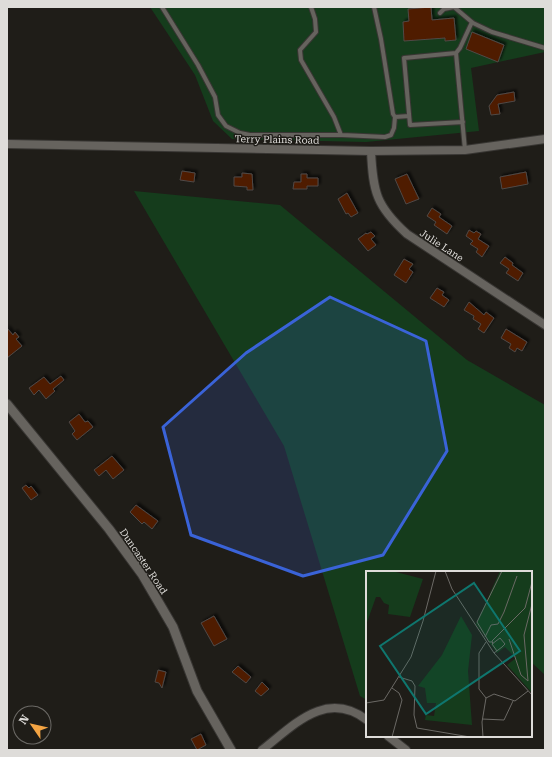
<svg xmlns="http://www.w3.org/2000/svg" width="552" height="757" viewBox="0 0 552 757" font-family="'Roboto Serif',serif">
	<defs>
		<filter id="shadow"><feDropShadow dx="2.5" dy="-2.5" stdDeviation="1" flood-color="#0009"/></filter>
	</defs>
	<rect width="100%" height="100%" fill="#1f1d18"/>
	<path fill="#153c1c" d="M150 7H545V52L471 68 479 131 366 142 232 139 213 121 195 75Z
		M134 191 280 205 467 360 545 405V675L531 662V572H367V700L360 696 284 446Z"/>
	<path fill="#501b00" stroke="#4f4946" filter="url(#shadow)" d="M431 7 432 20 454 18 456 40 445 41V38L404 41 403 22 409 21 408 9Z
		M472 32 504 45 498 62 466 49Z
		M514 92 515 101 498 104 500 114 491 115 489 106 497 95Z
		M182 171 195 173 194 182 180 180Z
		M526 172 528 184 502 189 500 177Z
		M242 173 252 174 253 190H247V187L234 186V177H242Z
		M301 174H307V178H318V186H307V189H293L294 182H301Z
		M407 174 419 199 406 204 395 179Z
		M347 193 358 213 351 217 348 213 346 214 338 199Z
		M432 208 441 214 439 217 452 226 447 234 434 225 436 222 427 216Z
		M469 230 474 233 476 231 481 234 478 239 489 246 482 257 476 252 478 249 470 244 473 241 466 236Z
		M371 232 375 236 371 239 376 245 368 251 358 239 366 233 367 234Z
		M505 257 513 263 512 265 523 273 518 281 506 273 509 269 500 263Z
		M404 259 413 264 409 269 413 272 406 283 394 275Z
		M437 288 444 292 442 295 449 300 444 307 430 298Z
		M469 302 484 315 486 312 494 318 484 333 478 329 481 324 473 319 474 316 464 310Z
		M7 328 13 335 15 332 19 337 16 339 22 346 7 358Z
		M506 329 527 342 522 351 517 348 515 352 509 348 511 344 501 338Z
		M61 376 64 380 53 389 55 391 46 399 39 390 34 395 29 388 44 377 50 384Z
		M79 414 85 422 88 421 93 427 77 440 72 434 75 431 69 422Z
		M112 456 124 470 113 479 106 470 99 476 94 470Z
		M26 485 29 488 31 486 38 495 31 500 22 488Z
		M136 505 158 521 152 529 144 522 142 524 130 512Z
		M214 616 227 639 214 646 201 623Z
		M238 666 251 677 246 683 232 672Z
		M158 670 166 672 162 688 159 683 155 682Z
		M262 682 269 689 261 696 255 691Z
		M201 734 206 745 197 750 191 739Z"/>
	<g fill="none" stroke-linecap="round" stroke-linejoin="round">
		<defs>
			<path id="service" d="M162 7 198 65 215 97 218 115 226 126 240 133 250 135H342L385 137 391 135 394 128 395 117
				M311 7 315 19 316 32 300 50 301 60 334 117 341 135
				M374 7 381 39 393 114 395 117 409 116
				M440 13 444 9 454 7 473 23 492 32 545 48
				M456 53 460 48 472 22
				M463 122 410 125 404 58 456 53 465 150"/>
			<path id="minor" d="M7 144 371 151 465 150 545 139
				M371 151C373 192 376 206 407 234L545 325
				M388 736 406 750
				M262 750C294 725 326 689 367 720"/>
			<path id="tertiary" d="M7 404 109 529 142 574 173 627 197 691 231 750"/>
		</defs>
		<use href="#service" stroke="#383633" stroke-width="6"/>
		<use href="#minor" stroke="#383633" stroke-width="10"/>
		<use href="#tertiary" stroke="#383633" stroke-width="11"/>
		<use href="#service" stroke="#66635e" stroke-width="4"/>
		<use href="#minor" stroke="#66635e" stroke-width="8"/>
		<use href="#tertiary" stroke="#66635e" stroke-width="9"/>
	</g>
	<path fill="#3a63d8" fill-opacity="0.2" stroke="#3a63d8" stroke-width="3" stroke-linejoin="round" d="M330 297 426 341 447 451 383 555 303 576 191 535 163 427 246 353Z"/>
	<g text-anchor="middle" stroke-width="3" stroke-linejoin="round" paint-order="stroke">
		<g font-size="10" fill="#dedcd9" stroke="#1f1d18">
			<text transform="translate(277 139) rotate(1)" y="4">Terry Plains Road</text>
			<text transform="translate(442 245) rotate(33)" y="4">Julie Lane</text>
			<text transform="translate(144 561) rotate(56)" y="4">Duncaster Road</text>
		</g>
	</g>
	<g transform="translate(366 571)">
		<rect width="166" height="166" fill="#1f1d18"/>
		<path d="M0 0H26L57 8 44 46 22 43 23 34 18 32 14 26H10L0 54ZM134 0H166V122L141 94 150 87 139 76 131 82 110 53ZM95 45 106 64 102 100 106 154 59 149 60 144 68 145 70 132H61L59 117 52 115 76 84Z" fill="#153c1c"/>
		<path fill="none" stroke="#6b6965" stroke-width="1" d="M79 0 86 18 128 82 166 124M119 66 125 54 132 53 138 41 151 5M143 68 155 104 162 110 158 64 166 33M120 71 113 82V118L120 127M126 71H123L111 51 136 0M127 73 126 70 159 37 166 11M128 82 136 76 139 73 134 67 126 73 131 80M33 106 46 110 49 115 48 144 51 157 104 166M0 132 18 129 45 86 57 50 70 0M116 148 138 149 147 130M26 166 36 129 33 122 26 117M117 166 116 151 120 127 128 123 149 130 162 120"/>
		<path fill="#0f766e" fill-opacity="0.15" stroke="#0f766e" stroke-width="2" d="M108 12 154 80 60 143 14 75Z"/>
		<rect width="166" height="166" fill="none" stroke="#dedcd9" stroke-width="2"/>
	</g>
	<rect width="552" height="757" fill="none" stroke="#dedcd9" stroke-width="16"/>
	<g transform="translate(32 725) rotate(304)"><circle r="19" fill="#1f1d18" stroke="#6b6965"/>
	<path d="M0-3L7 15L0 10L-7 15Z" fill="#f3a443"/>
	<text y="-6" font-size="11" font-weight="bold" text-anchor="middle" fill="#dedcd9">N</text>
	</g>
</svg>
